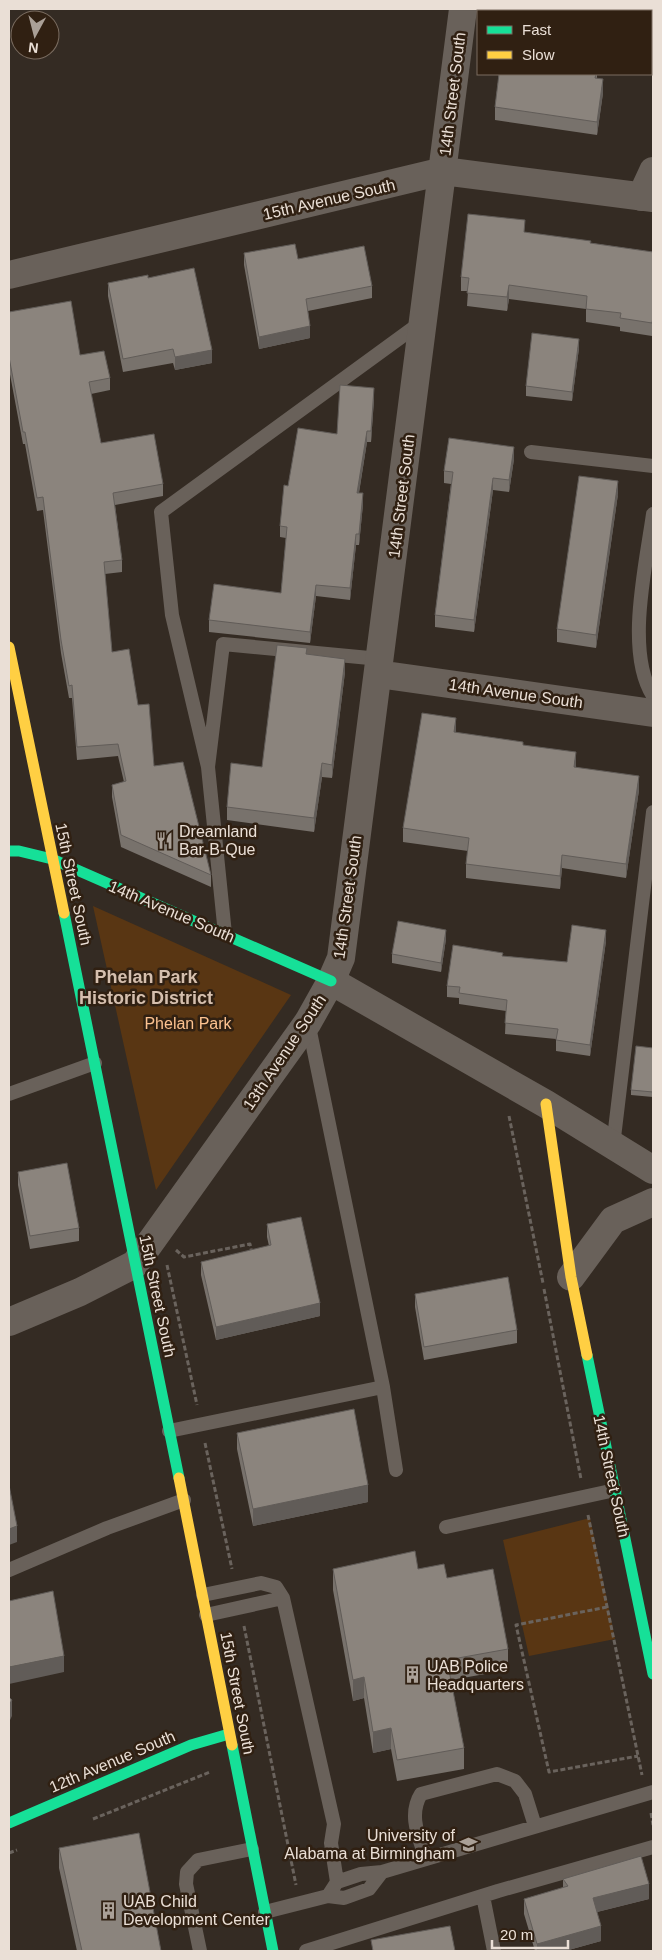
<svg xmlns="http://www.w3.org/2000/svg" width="662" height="1960" viewBox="0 0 662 1960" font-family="Helvetica,sans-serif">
	<rect width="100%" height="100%" fill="#342b23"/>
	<path fill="#593613" d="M93 906 291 995 156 1190Z
		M590 1518 615 1639 529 1656 503 1540Z"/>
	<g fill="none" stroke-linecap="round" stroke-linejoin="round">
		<path stroke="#6a635d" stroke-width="3" stroke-dasharray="5 2.5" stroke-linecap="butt" d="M509 1116 543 1283
			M176 1250 184 1257 250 1244 252 1253
			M167 1265 197 1405
			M544 1289 581 1479
			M205 1443 232 1569
			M588 1515 642 1775
			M607 1607 516 1625 549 1772 638 1756
			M244 1626 296 1885
			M651 1813 653 1825
			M93 1819 210 1772
			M9 1853 17 1850"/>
		<path stroke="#69615a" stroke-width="14" d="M531 452 653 466
			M653 514C646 565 625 652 653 696
			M208 767 172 615 161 512 423 321
			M225 934 208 767 223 644 380 659
			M308 1022 383 1387 396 1470
			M9 1094 95 1063
			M613 1146 653 812
			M169 1431 383 1387
			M446 1527 615 1490
			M9 1570 107 1528 184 1500
			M203 1595 261 1583 276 1587 283 1598 334 1824 331 1843 337 1882
			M206 1615 283 1598
			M426 1859C419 1837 408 1815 421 1794L497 1774 515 1781 525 1794 535 1826
			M328 1896 337 1882 361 1874 382 1872 653 1792
			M483 1896 494 1951
			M265 1912 328 1896 344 1898 369 1889 382 1872
			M200 1951 186 1884 187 1872 198 1860 252 1849
			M306 1951 498 1891 653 1847"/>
		<path stroke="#69615a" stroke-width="28" d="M641 197 653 171
			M9 275 443 171 653 198
			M378 674 653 713
			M331 981 546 1104 653 1170
			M571 1277 613 1220 653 1202
			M9 1322 80 1292 135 1264 308 1022 331 981 341 958 463 9"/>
		<path stroke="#16e098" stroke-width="11" d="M9 851H19L52 859 331 981
			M64 913 179 1478
			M587 1355 653 1674
			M232 1745 273 1951
			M9 1823 191 1745 229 1734"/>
		<path stroke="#ffcf43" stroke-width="11" d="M9 647 64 913
			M546 1104 571 1277 587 1355
			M179 1478 232 1745"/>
	</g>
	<path fill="#78726c" d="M499 74H597V79L603 93 597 135 495 120V107Z
		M525 232 591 243 653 252V330L652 336 620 331V327L586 322V309L509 299 507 311 467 306 468 291H461V277Z
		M244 253 298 259 372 286V298L308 311 310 338 259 349 244 265Z
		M148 278 212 363 175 370 173 363 123 372 108 296V283Z
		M9 312 80 355 110 378V390L91 394 101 443 163 484V496L115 505 122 560V572L105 574 112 652 138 705 154 766 211 875V887L121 847 112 797V785L124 782 118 756 77 760 72 698H69L61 653 43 510 37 511 25 444H23L9 369Z
		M579 348 572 401 526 396V386Z
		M374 399 371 442H367L359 493 363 504 359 545H356L350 600 316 596 310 643 209 632V620L281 593 286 538 280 537V526L288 486 337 434Z
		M514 459 509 492 493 490 474 632 435 627V615L451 484 444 483V471Z
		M618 494 596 648 557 642V629Z
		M307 654 345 672 332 778 322 777 314 832 227 820V807L262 767Z
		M523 745 576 765V768L639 790 626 878 562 868 560 889 466 878V864L468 851 403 842V828Z
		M446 939 441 972 392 963V954Z
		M606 941 590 1056 556 1051V1039L505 1034 506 1011 459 1004V998L447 997V986L503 956 567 962Z
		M653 1048V1097L631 1095V1090Z
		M18 1172 79 1228V1241L30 1249 18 1185Z
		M267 1224 320 1316 216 1340 201 1275V1262L269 1246 267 1237Z
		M415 1294 517 1330V1343L424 1360 415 1307Z
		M237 1433 368 1502 253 1526 237 1449Z
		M333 1569H418L508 1649V1670L451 1680 464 1748V1769L397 1781 391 1749 373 1753 364 1698 353 1701 333 1590Z
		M59 1848 161 1951H77L59 1868Z
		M563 1879 649 1899 597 1912 601 1941 565 1951H535L524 1914V1899L563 1888Z"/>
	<path fill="#615c58" d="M603 79V93L597 135V122Z
		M509 285V299L507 311V297Z
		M653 317V330L652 336V323Z
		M310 326V338L259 349V337Z
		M579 339V348L572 401V392Z
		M212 350V363L175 370V357Z
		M374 388V399L371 442V431Z
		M367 431V442L357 504V493Z
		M514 447V459L509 492V480Z
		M493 478V490L474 632V620Z
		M618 481V494L596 648V635Z
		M363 493V504L359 545V534Z
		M356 534V545L350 600V588Z
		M316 585V596L310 643V632Z
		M345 659V672L332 778V765Z
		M456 718V731L454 746V732Z
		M576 752V765L574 780V767Z
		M322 763V777L314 832V818Z
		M639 776V790L626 878V864Z
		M562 855V868L560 889V876Z
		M446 930V939L441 972V963Z
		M606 930V941L590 1056V1045Z
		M320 1303V1316L216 1340V1327Z
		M368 1485V1502L253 1526V1509Z
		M17 1526V1542L9 1545V1529Z
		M64 1656V1672L9 1684V1667Z
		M364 1677V1698L353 1701V1680Z
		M12 1700V1716L9 1722V1705Z
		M391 1728V1749L373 1753V1732Z
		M649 1884V1899L593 1913V1898Z
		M601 1926V1941L565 1951H537V1944Z"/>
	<path fill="#8b847d" stroke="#615c58" d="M509 9H584L583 11H509Z
		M499 74H596L595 78 603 79 597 122 495 107Z
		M468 214 525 220 524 232 591 241 590 243 653 252V317L652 323 620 318 621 313 586 309 587 296 509 285 507 297 467 293 469 278 461 277Z
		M295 244 298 259 364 246 372 286 306 299 310 326 259 337 244 253Z
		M194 268 212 350 175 357 173 349 123 359 108 283 148 275V278Z
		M71 301 80 355 104 351 110 378 89 382 101 443 154 434 163 484 113 493 122 560 104 562 112 652 129 649 138 705 149 704 154 766 183 762 211 875 121 835 112 785 126 781 118 744 77 747 72 685 69 686 61 640 43 497 37 498 25 432H23L9 357V312Z
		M532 333 579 339 572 392 526 386Z
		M340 385 374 388 371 431H367L357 493H363L359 534H356L350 588 316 585 310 632 209 620 214 584 281 593 287 527 280 526 284 485 288 486 298 428 337 434Z
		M449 438 514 447 509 480 493 478 474 620 435 615 453 472 444 471Z
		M579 476 618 481 596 635 557 629Z
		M277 645 307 648 306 654 345 659 332 765 322 763 314 818 227 807 231 763 262 767Z
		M422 713 456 718 454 732 523 742V745L576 752 574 767 639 776 626 864 562 855 560 876 466 864 469 838 403 828Z
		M398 921 446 930 441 963 392 954Z
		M572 925 606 930 590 1045 556 1040 558 1029 505 1023 507 1000 459 993 460 987 447 986 453 945 503 953 502 956 567 962Z
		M636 1046 653 1048V1092L631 1090Z
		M67 1163 79 1228 30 1236 18 1172Z
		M301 1217 320 1303 216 1327 201 1262 271 1245 267 1224Z
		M508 1277 517 1330 424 1347 415 1294Z
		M354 1409 368 1485 253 1509 237 1433Z
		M9 1485 17 1526 9 1529Z
		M415 1551 418 1569 444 1564 447 1578 493 1569 508 1649 447 1660 464 1748 397 1760 391 1728 373 1732 364 1677 353 1680 333 1569Z
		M53 1591 64 1656 9 1667V1601Z
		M9 1697 12 1700 9 1705Z
		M139 1833 161 1951H82L59 1848Z
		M641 1856 649 1884 593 1898 601 1926 537 1944 524 1899 568 1886 563 1879Z
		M450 1926 455 1951H373L371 1940Z"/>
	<defs>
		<symbol id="restaurant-bare" viewBox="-9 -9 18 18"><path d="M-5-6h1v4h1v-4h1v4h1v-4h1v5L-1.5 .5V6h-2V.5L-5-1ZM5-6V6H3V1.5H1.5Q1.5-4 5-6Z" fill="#aaa097" stroke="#302012" stroke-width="2.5" paint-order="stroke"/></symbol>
		<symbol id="building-bare" viewBox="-9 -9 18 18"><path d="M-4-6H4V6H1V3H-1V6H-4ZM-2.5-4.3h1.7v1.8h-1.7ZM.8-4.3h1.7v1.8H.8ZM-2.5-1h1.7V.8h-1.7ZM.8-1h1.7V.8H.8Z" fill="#aaa097" stroke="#302012" stroke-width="2.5" paint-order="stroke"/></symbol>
		<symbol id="university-bare" viewBox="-9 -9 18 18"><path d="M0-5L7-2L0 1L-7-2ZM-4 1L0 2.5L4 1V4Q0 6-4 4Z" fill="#aaa097" stroke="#302012" stroke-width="2.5" paint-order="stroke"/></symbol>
	</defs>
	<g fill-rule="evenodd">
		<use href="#restaurant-bare" x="152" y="828" width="25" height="25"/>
		<use href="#building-bare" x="400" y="1662" width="25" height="25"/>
		<use href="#university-bare" x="456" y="1832" width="25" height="25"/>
		<use href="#building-bare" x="96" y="1898" width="25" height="25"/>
	</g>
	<g text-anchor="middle" stroke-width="5" stroke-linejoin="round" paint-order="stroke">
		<g font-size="16" fill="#eadfd6" stroke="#302012">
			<text transform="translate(452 94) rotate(-83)" y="6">14th Street South</text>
			<text transform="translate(329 199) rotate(-13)" y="6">15th Avenue South</text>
			<text transform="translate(401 496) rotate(-83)" y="6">14th Street South</text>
			<text transform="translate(516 693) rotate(8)" y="6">14th Avenue South</text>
			<text transform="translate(74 884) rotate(78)" y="6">15th Street South</text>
			<text transform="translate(347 897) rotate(-82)" y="6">14th Street South</text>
			<text transform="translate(172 911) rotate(23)" y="6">14th Avenue South</text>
			<text transform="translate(284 1052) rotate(-56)" y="6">13th Avenue South</text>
			<text transform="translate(158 1296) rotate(78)" y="6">15th Street South</text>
			<text transform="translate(612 1476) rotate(78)" y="6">14th Street South</text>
			<text transform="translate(238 1693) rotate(79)" y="6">15th Street South</text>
			<text transform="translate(112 1761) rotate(-23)" y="6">12th Avenue South</text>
		</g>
		<g font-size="16" fill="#eadfd6" stroke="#302012" text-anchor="start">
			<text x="179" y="837">Dreamland<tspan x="179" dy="18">Bar-B-Que</tspan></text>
			<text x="427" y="1672">UAB Police<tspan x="427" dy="18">Headquarters</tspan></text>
			<text x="455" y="1841" text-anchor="end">University of<tspan x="455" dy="18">Alabama at Birmingham</tspan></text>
			<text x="123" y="1907">UAB Child<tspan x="123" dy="18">Development Center</tspan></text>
		</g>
		<g font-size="16" fill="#fcc290" stroke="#302012">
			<text x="188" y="1029">Phelan Park</text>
		</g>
		<g font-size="18" font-weight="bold" fill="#d5bfae" stroke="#302012">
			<text x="146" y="983">Phelan Park<tspan x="146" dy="21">Historic District</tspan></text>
		</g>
	</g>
	<rect width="662" height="1960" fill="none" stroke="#eadfd6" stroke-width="20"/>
	<rect x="477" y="10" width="175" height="65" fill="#302012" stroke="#7a6c60"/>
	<rect x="487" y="26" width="25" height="8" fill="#16e098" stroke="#7a6c60"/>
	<text x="522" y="35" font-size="15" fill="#eadfd6">Fast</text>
	<rect x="487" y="51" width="25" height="8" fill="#ffcf43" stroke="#7a6c60"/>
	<text x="522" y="60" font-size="15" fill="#eadfd6">Slow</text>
	<g transform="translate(35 35) rotate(187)"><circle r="24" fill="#302012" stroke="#7a6c60"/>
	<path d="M0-4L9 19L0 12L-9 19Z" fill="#aaa097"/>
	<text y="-8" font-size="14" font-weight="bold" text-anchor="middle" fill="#eadfd6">N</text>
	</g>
	<path d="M492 1940v8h76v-8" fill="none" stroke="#eadfd6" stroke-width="2.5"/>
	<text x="500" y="1940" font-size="15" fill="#eadfd6" stroke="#302012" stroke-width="4" paint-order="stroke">20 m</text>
</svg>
